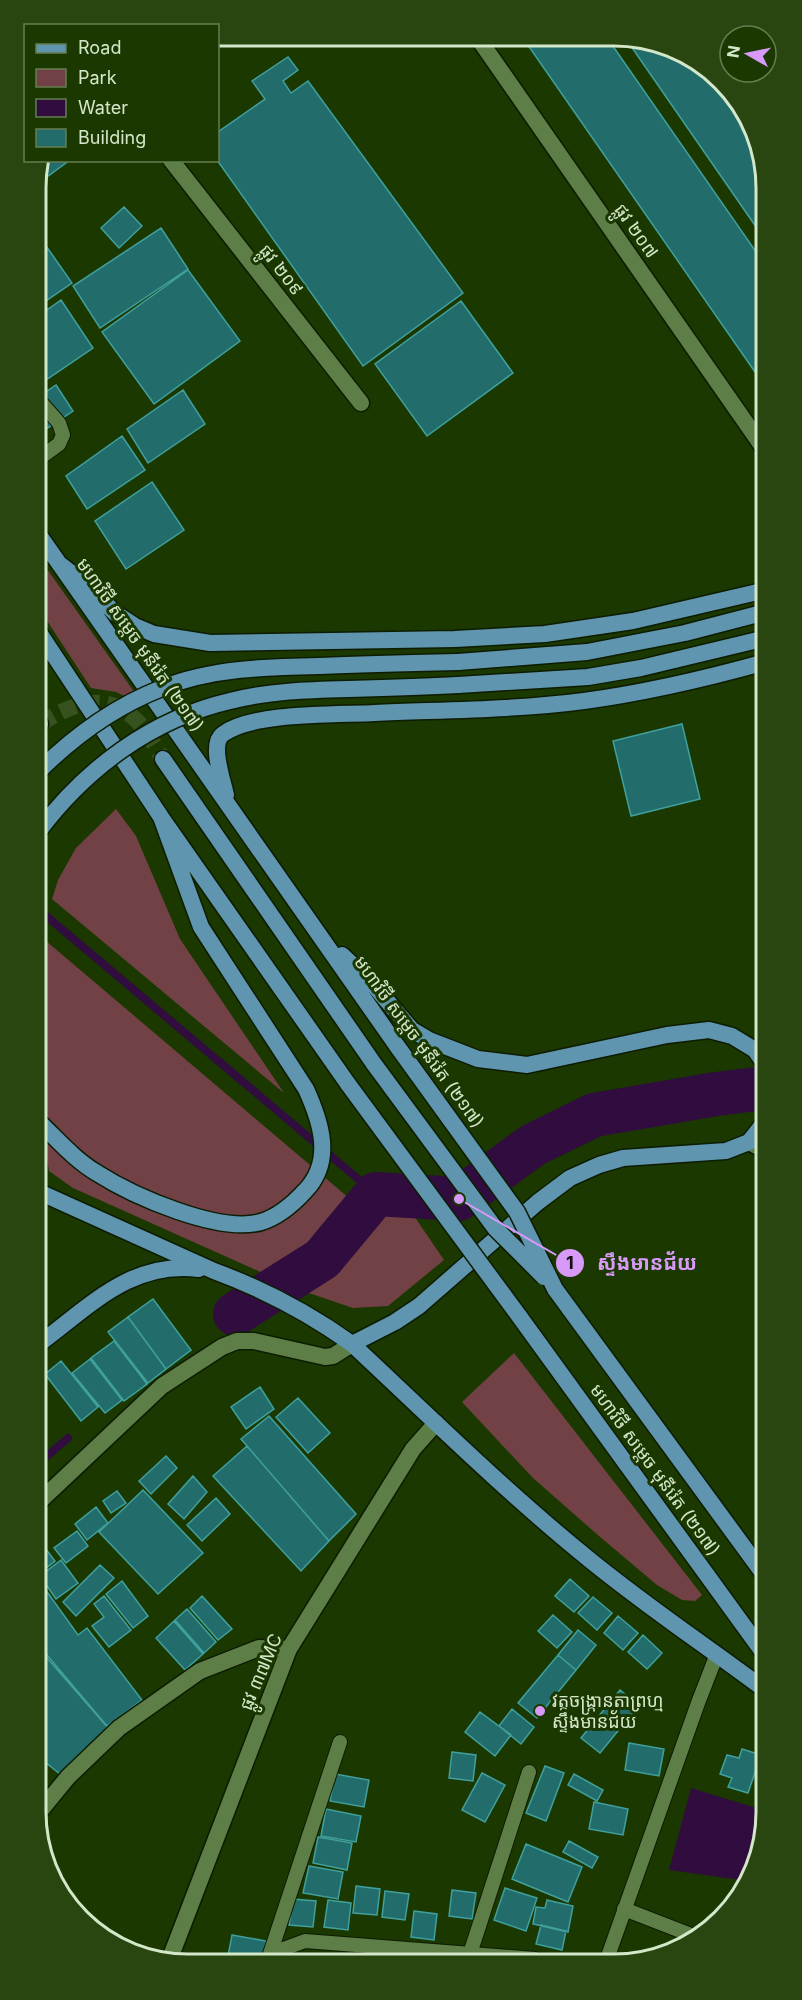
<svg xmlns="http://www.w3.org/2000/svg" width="802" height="2000" viewBox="0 0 802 2000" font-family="Inter,'Noto Sans Khmer',sans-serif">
	<rect width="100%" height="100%" fill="#1b3800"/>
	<path fill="#724146" d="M37 555 135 693 126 697 116 692 91 688 38 607Z
		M116 809 136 836 180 939 284 1093 52 899 58 880 76 848Z
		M39 935 356 1204 307 1255 274 1278 73 1188 49 1171 39 1106Z
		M386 1212 412 1213 444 1260 388 1306 353 1308 303 1291 334 1272Z
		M514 1353 702 1595 695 1601 682 1600 657 1585 599 1536 533 1478 462 1402Z"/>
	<path fill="#300c3f" d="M691 1788 766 1811C766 1833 759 1862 748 1881L669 1870Z"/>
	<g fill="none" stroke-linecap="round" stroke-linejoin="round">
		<path stroke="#300c3f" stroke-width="8" d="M38 909 376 1194
			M40 1462 68 1438"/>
		<path stroke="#300c3f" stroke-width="44" d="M235 1314 322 1259 376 1194 459 1199 533 1145 594 1115 716 1094 764 1088"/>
	</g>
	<path fill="#226d6b" stroke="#40a09e" stroke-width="1.5" d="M523 38 608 39 761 259 762 382Z
		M626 39H643L714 74 761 149V234Z
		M288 57 298 70 283 81 291 93 308 81 463 293 363 366 217 160 218 132 265 99 252 81Z
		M41 160H70L36 185Z
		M124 207 142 226 119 248 101 228Z
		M161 228 188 269 100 328 73 286Z
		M37 233 72 283 37 307Z
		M188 270 240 341 154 404 102 332Z
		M61 300 93 348 37 386V317Z
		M461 301 513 373 427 436 375 364Z
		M56 385 73 411 37 435V398Z
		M183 390 205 424 148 463 127 429Z
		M122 436 145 470 87 509 66 476Z
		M152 482 184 530 126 569 95 521Z
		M682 724 700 799 631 816 613 741Z
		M153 1299 191 1350 166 1369 128 1317Z
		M128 1317 166 1369 148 1383 108 1332Z
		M114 1341 147 1384 124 1401 91 1358Z
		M90 1359 122 1400 105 1413 72 1373Z
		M61 1361 98 1407 81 1421 45 1374Z
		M260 1387 274 1409 246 1429 231 1407Z
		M298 1398 330 1433 308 1453 276 1417Z
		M269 1416 356 1514 329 1541 241 1439Z
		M247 1446 329 1541 301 1571 213 1476Z
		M166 1456 177 1468 151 1494 139 1481Z
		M193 1476 207 1492 184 1519 168 1504Z
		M143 1490 203 1553 158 1594 99 1532Z
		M117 1491 126 1503 111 1513 103 1501Z
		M216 1498 230 1514 202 1541 187 1525Z
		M96 1507 108 1523 87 1540 75 1524Z
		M77 1531 88 1546 66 1563 54 1548Z
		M42 1544 55 1561 40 1573V1545Z
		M61 1560 78 1583 56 1599 40 1576Z
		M100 1565 114 1578 76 1616 63 1602Z
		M570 1579 589 1596 574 1612 555 1596Z
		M122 1581 148 1616 133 1628 106 1594Z
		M40 1582 78 1635 87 1628 142 1700 107 1726 41 1648Z
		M104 1596 131 1630 109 1647 92 1626 104 1617 94 1604Z
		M202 1596 232 1629 218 1640 190 1608Z
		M593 1597 612 1613 597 1630 578 1613Z
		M187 1609 216 1642 204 1653 175 1620Z
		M553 1615 572 1632 557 1648 538 1631Z
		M618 1616 638 1633 623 1650 604 1633Z
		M174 1621 203 1654 185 1670 156 1638Z
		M578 1630 596 1645 576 1670 558 1655Z
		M643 1635 662 1653 647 1669 628 1652Z
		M41 1651 109 1729 60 1774 41 1759Z
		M558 1655 576 1670 537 1718 518 1703Z
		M620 1690 639 1705 600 1753 581 1738Z
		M512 1709 534 1727 521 1744 499 1726Z
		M480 1712 511 1735 495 1756 465 1732Z
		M629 1743 664 1749 659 1776 625 1770Z
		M742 1749 761 1755 748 1793 728 1787 732 1778 720 1774 727 1755 739 1758Z
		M452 1752 476 1755 473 1781 449 1778Z
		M545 1766 564 1773 546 1821 526 1813Z
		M482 1773 505 1785 485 1822 462 1810Z
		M335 1774 369 1780 364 1807 330 1801Z
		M574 1774 603 1790 597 1801 568 1785Z
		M594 1802 628 1809 623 1835 589 1829Z
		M326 1809 361 1816 356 1842 321 1836Z
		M318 1837 352 1843 347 1870 313 1863Z
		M569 1841 598 1857 592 1868 563 1852Z
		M526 1844 582 1867 568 1902 512 1879Z
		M309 1866 343 1872 338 1899 303 1893Z
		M356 1886 380 1889 377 1915 353 1913Z
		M505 1888 537 1898 526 1931 494 1920Z
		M452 1890 476 1893 472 1919 449 1916Z
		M385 1891 409 1894 405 1920 382 1917Z
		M293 1899 316 1901 313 1927 289 1925Z
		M328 1900 351 1903 348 1930 324 1927Z
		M547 1900 573 1906 568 1932 533 1924 536 1907 545 1908Z
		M414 1911 437 1914 434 1940 411 1937Z
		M541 1925 566 1931 562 1950 536 1944Z
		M232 1935 266 1941 263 1961H227Z"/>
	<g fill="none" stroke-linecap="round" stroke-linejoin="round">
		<path stroke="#37521e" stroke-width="16" stroke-dasharray="16 8" stroke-linecap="butt" d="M40 724C74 702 109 690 140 724 149 735 156 748 163 759"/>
		<defs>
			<path id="service" d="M37 398 59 423 63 435 59 444 37 460
				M624 1909 691 1935
				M270 1954 340 1742
				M607 1959 698 1703 717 1654
				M468 1960 529 1772
				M268 1961 270 1954 305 1941 535 1959"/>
			<path id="minor" d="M478 38 762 446
				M171 160 361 403
				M749 1142 764 1150
				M40 1501 162 1386 222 1347 237 1341H254L325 1357 333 1356 352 1344
				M41 1810 68 1777 119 1728 200 1671 259 1648 289 1649
				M169 1961 289 1649 413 1449 436 1423"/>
			<path id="primary" d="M37 532 397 1046
				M61 565 88 586 115 613 135 626 154 634 210 643 455 639 545 634 633 621 762 591
				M38 631 161 817 348 1084
				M458 662 587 652 685 633 762 613
				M458 685 588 677 641 668 762 639
				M38 725 40 724
				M163 759 374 1064
				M226 795C223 780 209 744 223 734 252 712 337 715 375 713 444 710 515 710 584 701 644 693 704 679 762 663
				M342 955 371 982 412 1030 429 1040 478 1059 527 1065 667 1035 709 1030 732 1036 755 1050 764 1063
				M39 1122C58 1140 75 1160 97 1173 133 1196 219 1234 261 1222 278 1217 293 1204 305 1191 334 1161 321 1122 306 1089L201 927 161 817
				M39 1192 214 1271C263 1289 310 1314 352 1344 429 1416 504 1490 585 1556 643 1604 705 1645 765 1690
				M555 1289 765 1576
				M519 1316 765 1655
				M40 1343C90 1306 132 1260 199 1269
				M352 1344 395 1322 419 1306 538 1202 570 1178 599 1165 623 1158 726 1151 749 1142 764 1123"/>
		</defs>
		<use href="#service" stroke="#0d1c02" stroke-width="16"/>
		<use href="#minor" stroke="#0d1c02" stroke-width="19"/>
		<use href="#primary" stroke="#0d1c02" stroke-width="19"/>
		<use href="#service" stroke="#5d7e46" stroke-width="14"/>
		<use href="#minor" stroke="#5d7e46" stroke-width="16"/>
		<use href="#primary" stroke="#5f95af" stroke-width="16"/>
		<defs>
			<path id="primary-bridge" d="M38 772C73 737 116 706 162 688 212 668 267 667 320 666 366 664 412 663 458 662
				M38 832C86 768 152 719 230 701 269 691 309 690 348 689 385 688 421 687 458 685
				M397 1046 517 1212 555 1289
				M374 1064 495 1228 544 1277
				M348 1084 519 1316"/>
		</defs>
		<use href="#primary-bridge" stroke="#0d1c02" stroke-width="19" stroke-linecap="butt"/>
		<use href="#primary-bridge" stroke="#5f95af" stroke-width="16"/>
	</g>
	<circle fill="#d89af8" stroke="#1b3800" stroke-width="2" cx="540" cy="1711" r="6"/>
	<g text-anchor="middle" stroke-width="6" stroke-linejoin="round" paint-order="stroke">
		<g font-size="18" fill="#d4e7c9" stroke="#1b3800">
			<text transform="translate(636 231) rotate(55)" y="6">ផ្លូវ ២០៧</text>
			<text transform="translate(281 270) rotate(52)" y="6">ផ្លូវ ២០៩</text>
			<text transform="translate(140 645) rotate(55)" y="6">មហាវិថី សម្តេច មុនីរ៉េត (២១៧)</text>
			<text transform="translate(419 1042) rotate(54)" y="6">មហាវិថី សម្តេច មុនីរ៉េត (២១៧)</text>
			<text transform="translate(655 1470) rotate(54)" y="6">មហាវិថី សម្តេច មុនីរ៉េត (២១៧)</text>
			<text transform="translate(261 1672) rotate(-67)" y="6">ផ្លូវ ៣៧MC</text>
		</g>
		<g font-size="18" fill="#d4e7c9" stroke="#1b3800" text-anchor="start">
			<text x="552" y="1707">វត្តចង្ក្រានតាព្រហ្ម<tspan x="552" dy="21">ស្ទឹងមានជ័យ</tspan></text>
		</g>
	</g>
	<path d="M0 0H802V2000H0ZM188 46H614A142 142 0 0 1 756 188V1812A142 142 0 0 1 614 1954H188A142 142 0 0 1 46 1812V188A142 142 0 0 1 188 46Z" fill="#2a4610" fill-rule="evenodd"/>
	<path fill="none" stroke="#d4e7c9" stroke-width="3" d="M188 46H614A142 142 0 0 1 756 188V1812A142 142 0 0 1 614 1954H188A142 142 0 0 1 46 1812V188A142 142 0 0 1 188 46Z"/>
	<path fill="none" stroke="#d89af8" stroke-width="2" d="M459 1199L570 1263"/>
	<g fill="#d89af8" stroke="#1b3800" stroke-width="2">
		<circle cx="459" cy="1199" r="6"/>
		<circle cx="570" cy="1263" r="15"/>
	</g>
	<g font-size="18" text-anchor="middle" font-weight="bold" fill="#111">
		<text x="570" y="1269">1</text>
	</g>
	<g font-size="20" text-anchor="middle" font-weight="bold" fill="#d89af8" stroke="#1b3800" stroke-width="6" stroke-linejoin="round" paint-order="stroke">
		<text x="647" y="1270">ស្ទឹងមានជ័យ</text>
	</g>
	<rect x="24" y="24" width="195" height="138" fill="#1b3800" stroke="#657e50" stroke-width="1.5"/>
	<rect x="36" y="44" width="30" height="9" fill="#5f95af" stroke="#657e50" stroke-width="1.5"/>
	<text x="78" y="54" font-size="18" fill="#d4e7c9">Road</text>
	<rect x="36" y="69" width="30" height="18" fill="#724146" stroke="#657e50" stroke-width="1.5"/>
	<text x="78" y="84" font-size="18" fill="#d4e7c9">Park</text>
	<rect x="36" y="99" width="30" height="18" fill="#300c3f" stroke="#657e50" stroke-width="1.5"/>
	<text x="78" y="114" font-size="18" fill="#d4e7c9">Water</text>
	<rect x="36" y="129" width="30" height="18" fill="#226d6b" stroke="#657e50" stroke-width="1.5"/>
	<text x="78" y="144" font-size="18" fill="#d4e7c9">Building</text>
	<g transform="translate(748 54) rotate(279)"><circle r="28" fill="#1b3800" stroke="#657e50" stroke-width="1.5"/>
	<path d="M0-4.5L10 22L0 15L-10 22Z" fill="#d89af8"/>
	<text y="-9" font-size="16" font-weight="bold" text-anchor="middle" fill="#d4e7c9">N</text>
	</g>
</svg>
